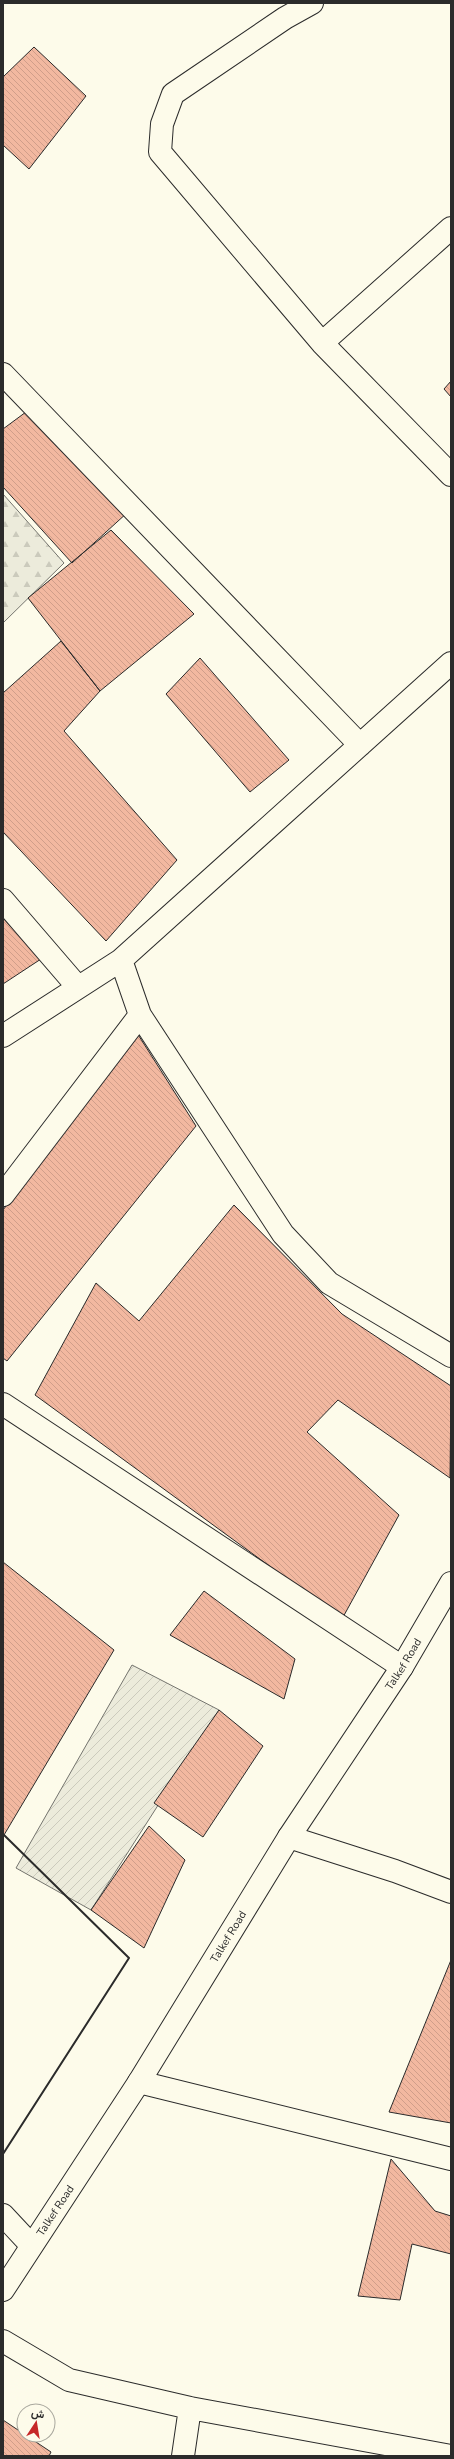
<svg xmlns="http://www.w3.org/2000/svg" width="454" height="2459" viewBox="0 0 454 2459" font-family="'Nunito Sans',Vazirmatn,sans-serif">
	<defs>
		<pattern id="forest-firs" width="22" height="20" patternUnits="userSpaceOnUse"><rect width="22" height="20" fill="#ecebdb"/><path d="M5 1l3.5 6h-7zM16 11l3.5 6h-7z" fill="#cbcabc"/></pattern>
		<pattern id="garden-furrows" width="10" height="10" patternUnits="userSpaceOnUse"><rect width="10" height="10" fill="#ecebdb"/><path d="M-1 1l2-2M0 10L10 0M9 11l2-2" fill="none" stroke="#cbcabc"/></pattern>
		<pattern id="building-back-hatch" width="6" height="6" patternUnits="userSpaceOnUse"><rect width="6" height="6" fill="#f2b8a0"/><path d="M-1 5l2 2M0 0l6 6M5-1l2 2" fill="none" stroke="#d09e8a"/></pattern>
	</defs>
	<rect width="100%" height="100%" fill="#fdfbea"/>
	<path fill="url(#forest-firs)" stroke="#74746e" d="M3 494 64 563 3 623Z"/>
	<path fill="url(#garden-furrows)" stroke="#74746e" d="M132 1665 219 1710 91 1910 16 1868Z"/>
	<path fill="url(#building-back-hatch)" stroke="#2b2b2b" d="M34 47 86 96 29 169 3 145V77Z
		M451 381V397L444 389Z
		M30 409 128 512 72 563 3 487V429Z
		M111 530 194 614 100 691 28 598Z
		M61 641 100 691 64 731 177 860 106 941 3 832V693Z
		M200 658 289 760 250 792 166 694Z
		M3 918 41 959 3 984Z
		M137 1033 196 1126 7 1361 3 1358V1210Z
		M234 1205 342 1314 451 1386 450 1478 338 1400 307 1432 399 1515 342 1619 35 1395 96 1283 139 1321Z
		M3 1562 114 1650 4 1835H3Z
		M204 1591 295 1659 284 1699 170 1635Z
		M219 1710 263 1746 203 1837 154 1803Z
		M149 1826 185 1860 144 1948 91 1910Z
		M451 1960V2123L389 2112Z
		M391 2159 435 2211 451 2216V2254L412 2244 400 2300 358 2296Z
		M3 2420 51 2452 49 2456H3Z"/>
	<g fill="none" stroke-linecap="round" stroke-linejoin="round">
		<defs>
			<path id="minor" d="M312 3 285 18 173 94 162 124 160 152 322 343 451 475
				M322 343 451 228
				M3 374 360 745
				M3 900 77 986
				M121 960 140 1015 283 1234 329 1283 451 1356
				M3 1036 121 960 451 663
				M3 1195 140 1015
				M3 1404 402 1667
				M289 1837 395 1871 451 1892
				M139 2082 451 2159
				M3 2215 31 2245
				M3 2341 69 2380 190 2408 451 2456
				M183 2456 190 2408"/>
			<g id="primary">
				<path id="s1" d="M3 2290 139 2082 289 1837 402 1667 451 1583"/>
			</g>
		</defs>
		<use href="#minor" stroke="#2b2b2b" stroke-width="24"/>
		<use href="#primary" stroke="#2b2b2b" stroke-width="24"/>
		<use href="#minor" stroke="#fdfbea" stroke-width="22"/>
		<use href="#primary" stroke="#fdfbea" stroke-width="22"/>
		<path stroke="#2b2b2b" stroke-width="2" d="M3 2154 129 1958 4 1835"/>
	</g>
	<g text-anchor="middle" stroke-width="3" stroke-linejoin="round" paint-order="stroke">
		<g font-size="11" fill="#2b2b2b" stroke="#fdfbea">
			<text dy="4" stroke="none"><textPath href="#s1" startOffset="743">Talkef Road</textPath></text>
			<text dy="4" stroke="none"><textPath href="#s1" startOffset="419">Talkef Road</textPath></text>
			<text dy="4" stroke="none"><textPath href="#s1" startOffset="95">Talkef Road</textPath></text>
		</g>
	</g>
	<rect width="454" height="2459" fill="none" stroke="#2b2b2b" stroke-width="8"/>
	<g transform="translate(36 2423) rotate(12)"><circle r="19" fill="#fdfbea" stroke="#a9a89e"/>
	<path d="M0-3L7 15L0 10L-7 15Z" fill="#c62828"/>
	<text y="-6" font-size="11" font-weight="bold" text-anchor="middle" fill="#2b2b2b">ش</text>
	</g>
</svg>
